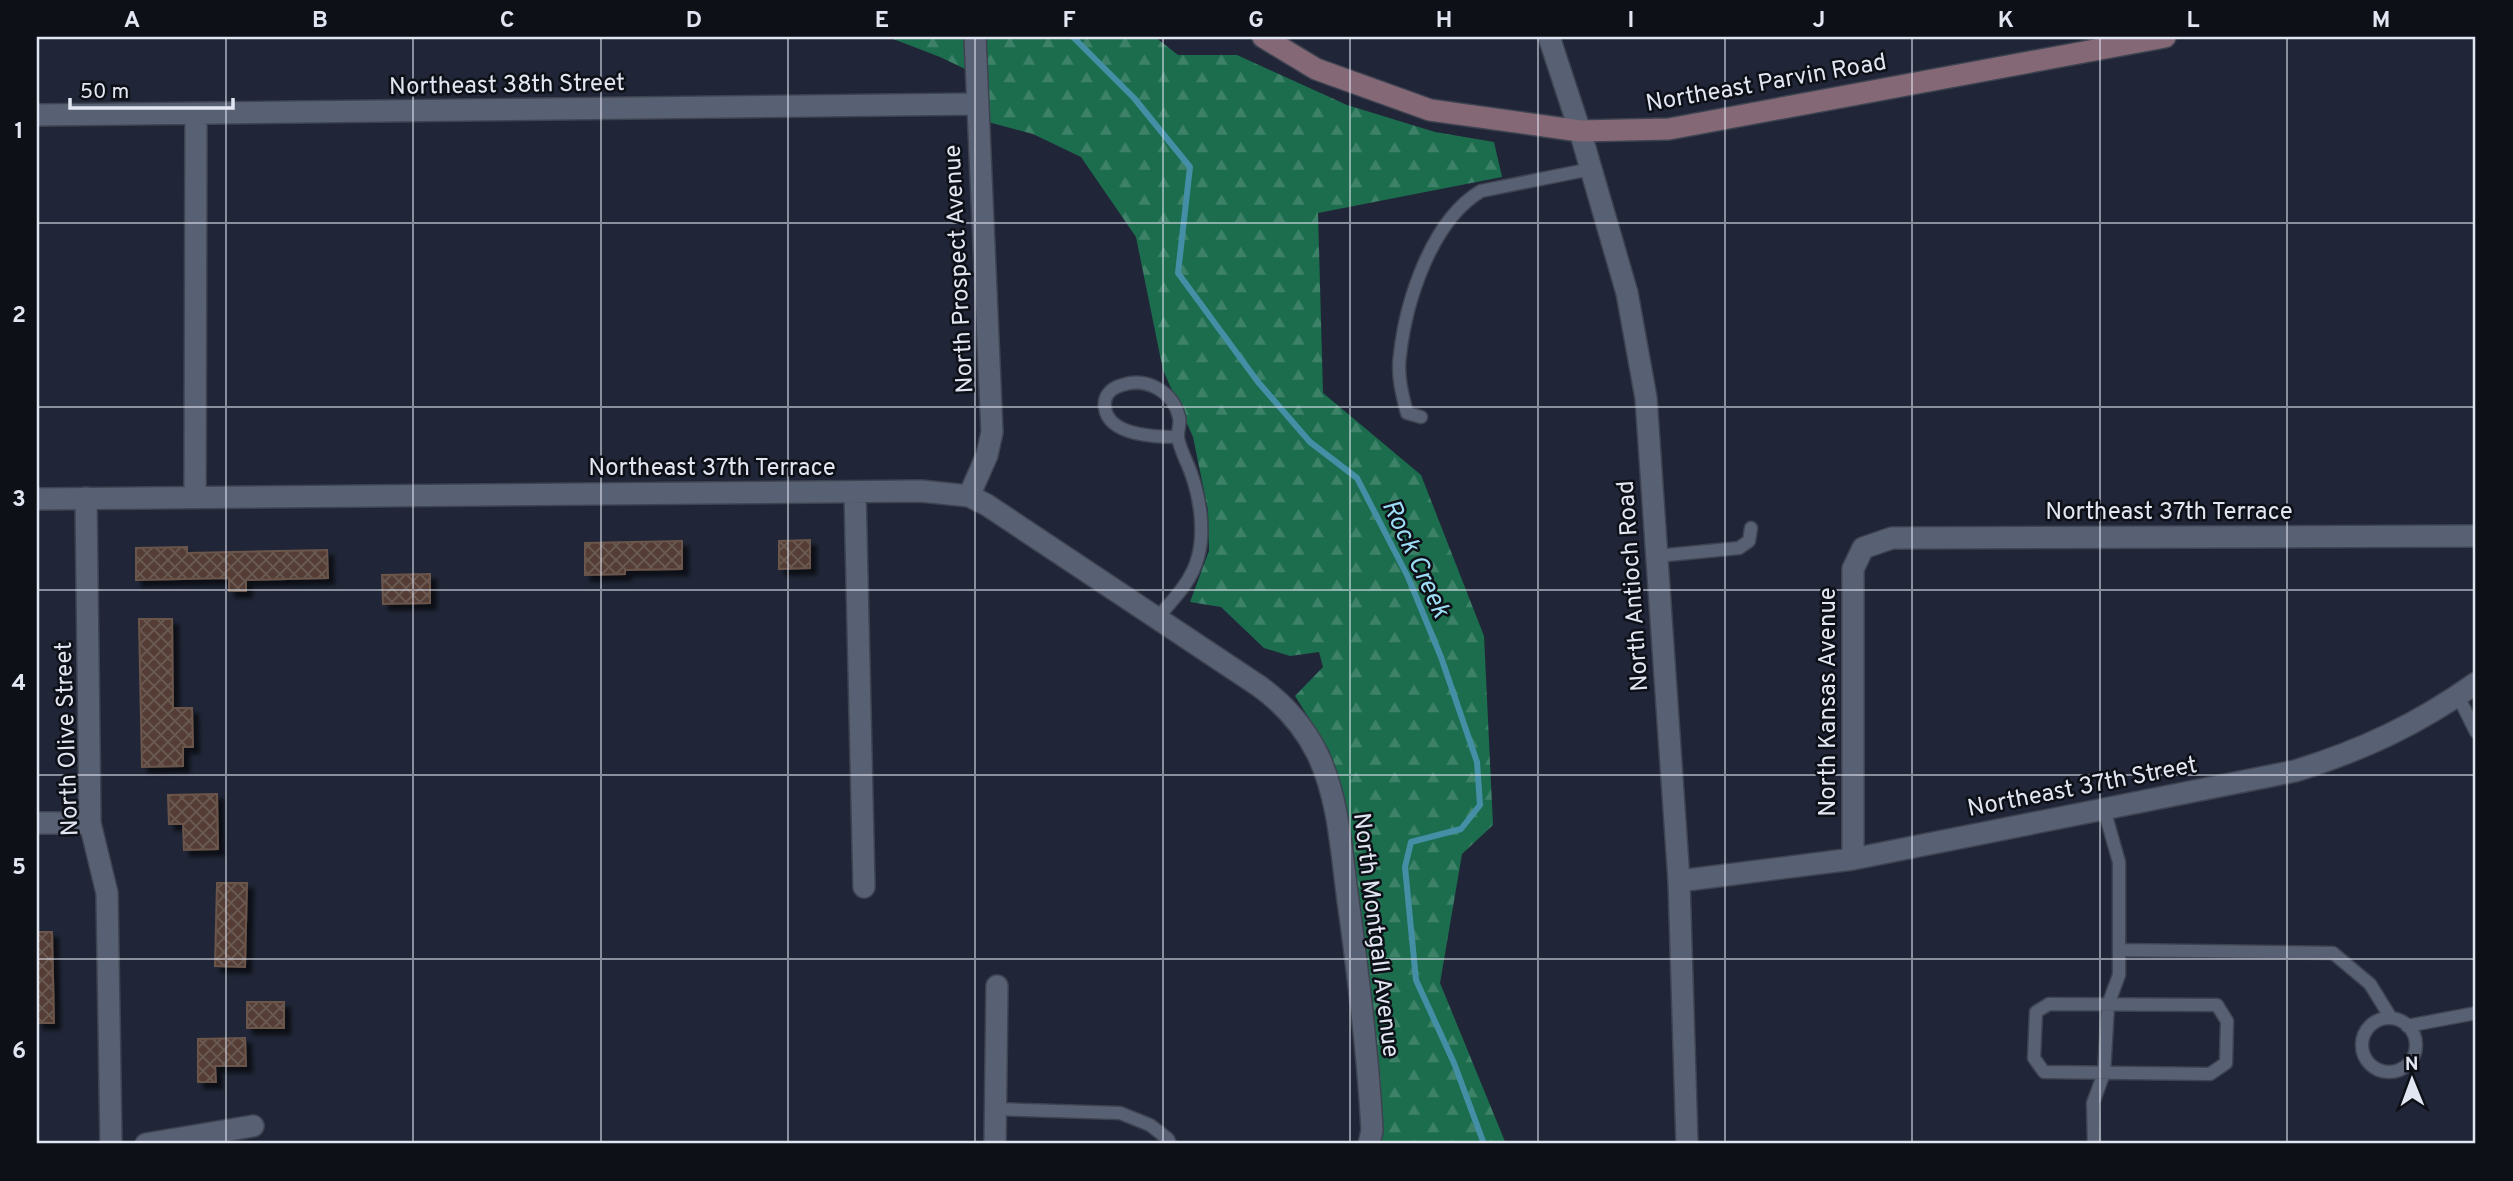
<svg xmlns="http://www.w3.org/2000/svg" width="2513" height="1181" viewBox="0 0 2513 1181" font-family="Overpass,sans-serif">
	<defs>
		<pattern id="forest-firs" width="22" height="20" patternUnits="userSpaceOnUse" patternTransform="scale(1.75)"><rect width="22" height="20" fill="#1c6d4e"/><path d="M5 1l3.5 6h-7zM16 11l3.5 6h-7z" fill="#3d8268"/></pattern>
		<pattern id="building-cross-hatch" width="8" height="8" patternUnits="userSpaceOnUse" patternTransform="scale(1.75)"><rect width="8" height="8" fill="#543e36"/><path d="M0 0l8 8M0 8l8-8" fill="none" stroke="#6c5a54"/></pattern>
		<filter id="shadow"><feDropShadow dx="6" dy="6" stdDeviation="2" flood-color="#0009"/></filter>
	</defs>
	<rect width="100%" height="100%" fill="#202637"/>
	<path fill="url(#forest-firs)" d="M888 37H1155L1178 55H1237L1347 105 1435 132 1494 142 1502 177 1318 213 1323 393 1421 475 1484 636 1493 825 1462 854 1440 983 1506 1144H1379L1381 1097 1345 803 1329 750 1295 696 1323 667 1319 652 1290 656 1264 648 1221 607 1190 602 1209 551 1208 510 1193 437 1163 370 1136 237 1081 157 1033 134 988 122 984 78 940 57Z"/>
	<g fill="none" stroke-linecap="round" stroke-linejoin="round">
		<path stroke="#448fa6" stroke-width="6" d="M1073 37 1134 98 1190 167 1178 273 1258 382 1310 442 1357 478 1408 577 1441 657 1477 762 1480 805 1461 829 1411 842 1405 867 1416 980 1454 1063 1484 1144"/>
	</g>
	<path fill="url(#building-cross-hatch)" stroke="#6a544b" stroke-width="2" filter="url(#shadow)" d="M810 540V568L779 569V541Z
		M682 541V569L625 570V574L585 575V543Z
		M187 547V553L327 550 328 578 246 580V591H229V578L136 580V548Z
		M430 574V603L383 604 382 575Z
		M139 619H172L173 708H192L193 747H183V766L142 767Z
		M217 794 218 849 184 850 183 824H169L168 795Z
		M217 883H247L245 967 215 966Z
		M37 932H52L54 1023H37Z
		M247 1002H284V1028H247Z
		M245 1038 246 1066H215L216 1082H198V1039Z"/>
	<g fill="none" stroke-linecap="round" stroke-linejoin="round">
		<defs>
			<path id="service" d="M1421 417 1407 413C1402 394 1397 375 1400 355 1406 300 1432 220 1481 191L1591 169
				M1657 556 1739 548 1749 541 1751 528
				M1157 618C1173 600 1192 581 1198 557 1205 530 1200 498 1191 473 1187 462 1180 449 1178 438 1177 431 1181 424 1179 417 1173 391 1146 377 1122 385 1111 388 1103 396 1105 408 1109 436 1157 437 1178 437
				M2458 696 2476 732
				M2119 950 2333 953 2370 984 2391 1018
				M2049 1004 2217 1005 2227 1021 2226 1063 2210 1074 2044 1072 2034 1058 2036 1012Z
				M2362 1045a27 27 0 1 1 54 0a27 27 0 1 1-54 0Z
				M2407 1026 2476 1013
				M995 1109 1120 1113 1150 1125 1168 1139 1170 1144
				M2094 1144 2093 1103 2104 1073 2108 1005 2119 975V862L2104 809"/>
			<path id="minor" d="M37 115 977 104
				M855 492 864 887
				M969 496 987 455 992 432 975 37
				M195 497 196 114
				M86 498 90 823 107 893 111 1144
				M37 499 921 491 969 496 987 505 1259 686C1284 704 1303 725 1317 753 1338 796 1341 847 1347 893 1358 972 1368 1051 1372 1131L1369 1144
				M37 823H90
				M1853 859V569L1863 548 1892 538 2476 536
				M1679 881 1853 859 2295 771C2363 750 2418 724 2476 683
				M146 1144 253 1126
				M995 1144 997 986"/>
			<path id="tertiary" d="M1549 37 1580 131 1627 293 1646 398 1679 881 1687 1144"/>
			<path id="secondary" d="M1263 37 1316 69 1430 110 1580 131 1669 129 2165 37"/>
		</defs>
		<use href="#service" stroke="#3e4351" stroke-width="15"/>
		<use href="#minor" stroke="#3e4351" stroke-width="24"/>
		<use href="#tertiary" stroke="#3e4351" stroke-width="24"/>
		<use href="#secondary" stroke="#3e4351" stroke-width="24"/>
		<use href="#service" stroke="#586073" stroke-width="12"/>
		<use href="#minor" stroke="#586073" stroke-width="21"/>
		<use href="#tertiary" stroke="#586073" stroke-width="21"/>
		<use href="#secondary" stroke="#856875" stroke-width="21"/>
	</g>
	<path fill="none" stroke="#e2e6f2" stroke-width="2" stroke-opacity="0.55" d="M226 37V1144M413 37V1144M601 37V1144M788 37V1144M975 37V1144M1163 37V1144M1350 37V1144M1538 37V1144M1725 37V1144M1912 37V1144M2100 37V1144M2287 37V1144M37 223H2476M37 407H2476M37 590H2476M37 775H2476M37 959H2476"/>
	<g text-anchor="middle" stroke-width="5" stroke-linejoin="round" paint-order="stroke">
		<g font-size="24" fill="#e2e6f2" stroke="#0d1017">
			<text transform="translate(1766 82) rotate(-10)" y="8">Northeast Parvin Road</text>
			<text transform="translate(507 84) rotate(-1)" y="8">Northeast 38th Street</text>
			<text transform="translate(958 269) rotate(-93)" y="8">North Prospect Avenue</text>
			<text x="712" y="475">Northeast 37th Terrace</text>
			<text x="2169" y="519">Northeast 37th Terrace</text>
			<text transform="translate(1632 586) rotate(-94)" y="8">North Antioch Road</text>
			<text transform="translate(1827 702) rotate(-90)" y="8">North Kansas Avenue</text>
			<text transform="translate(66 739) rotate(-92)" y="8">North Olive Street</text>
			<text transform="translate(2082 786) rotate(-11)" y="8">Northeast 37th Street</text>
			<text transform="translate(1377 935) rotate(83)" y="8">North Montgall Avenue</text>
		</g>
		<g font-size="26" font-style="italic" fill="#9ddcf5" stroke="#0d1017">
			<text transform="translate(1417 558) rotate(65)" y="9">Rock Creek</text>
		</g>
	</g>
	<rect width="2513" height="1181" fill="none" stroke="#0d1017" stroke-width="77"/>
	<g transform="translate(2412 1080) rotate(359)" stroke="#0d1017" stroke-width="5" paint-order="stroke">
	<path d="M0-5L12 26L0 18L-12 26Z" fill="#e2e6f2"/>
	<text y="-10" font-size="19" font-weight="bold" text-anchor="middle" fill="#e2e6f2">N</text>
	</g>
	<path d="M70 98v10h163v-10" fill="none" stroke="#e2e6f2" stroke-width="3.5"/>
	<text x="80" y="98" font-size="21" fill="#e2e6f2" stroke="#0d1017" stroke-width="5" paint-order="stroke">50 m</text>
	<rect x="38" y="38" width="2436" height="1104" fill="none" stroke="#e2e6f2" stroke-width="2.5"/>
	<g font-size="23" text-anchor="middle" font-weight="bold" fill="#e2e6f2">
		<text x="132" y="27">A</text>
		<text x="320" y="27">B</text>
		<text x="507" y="27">C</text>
		<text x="694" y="27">D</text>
		<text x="882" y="27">E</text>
		<text x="1069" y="27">F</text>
		<text x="1256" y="27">G</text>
		<text x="1444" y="27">H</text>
		<text x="1631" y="27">I</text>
		<text x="1819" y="27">J</text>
		<text x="2006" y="27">K</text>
		<text x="2193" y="27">L</text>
		<text x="2381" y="27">M</text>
		<text x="19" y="138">1</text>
		<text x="19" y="322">2</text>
		<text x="19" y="506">3</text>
		<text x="19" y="690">4</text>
		<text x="19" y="874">5</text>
		<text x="19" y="1058">6</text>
	</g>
</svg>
